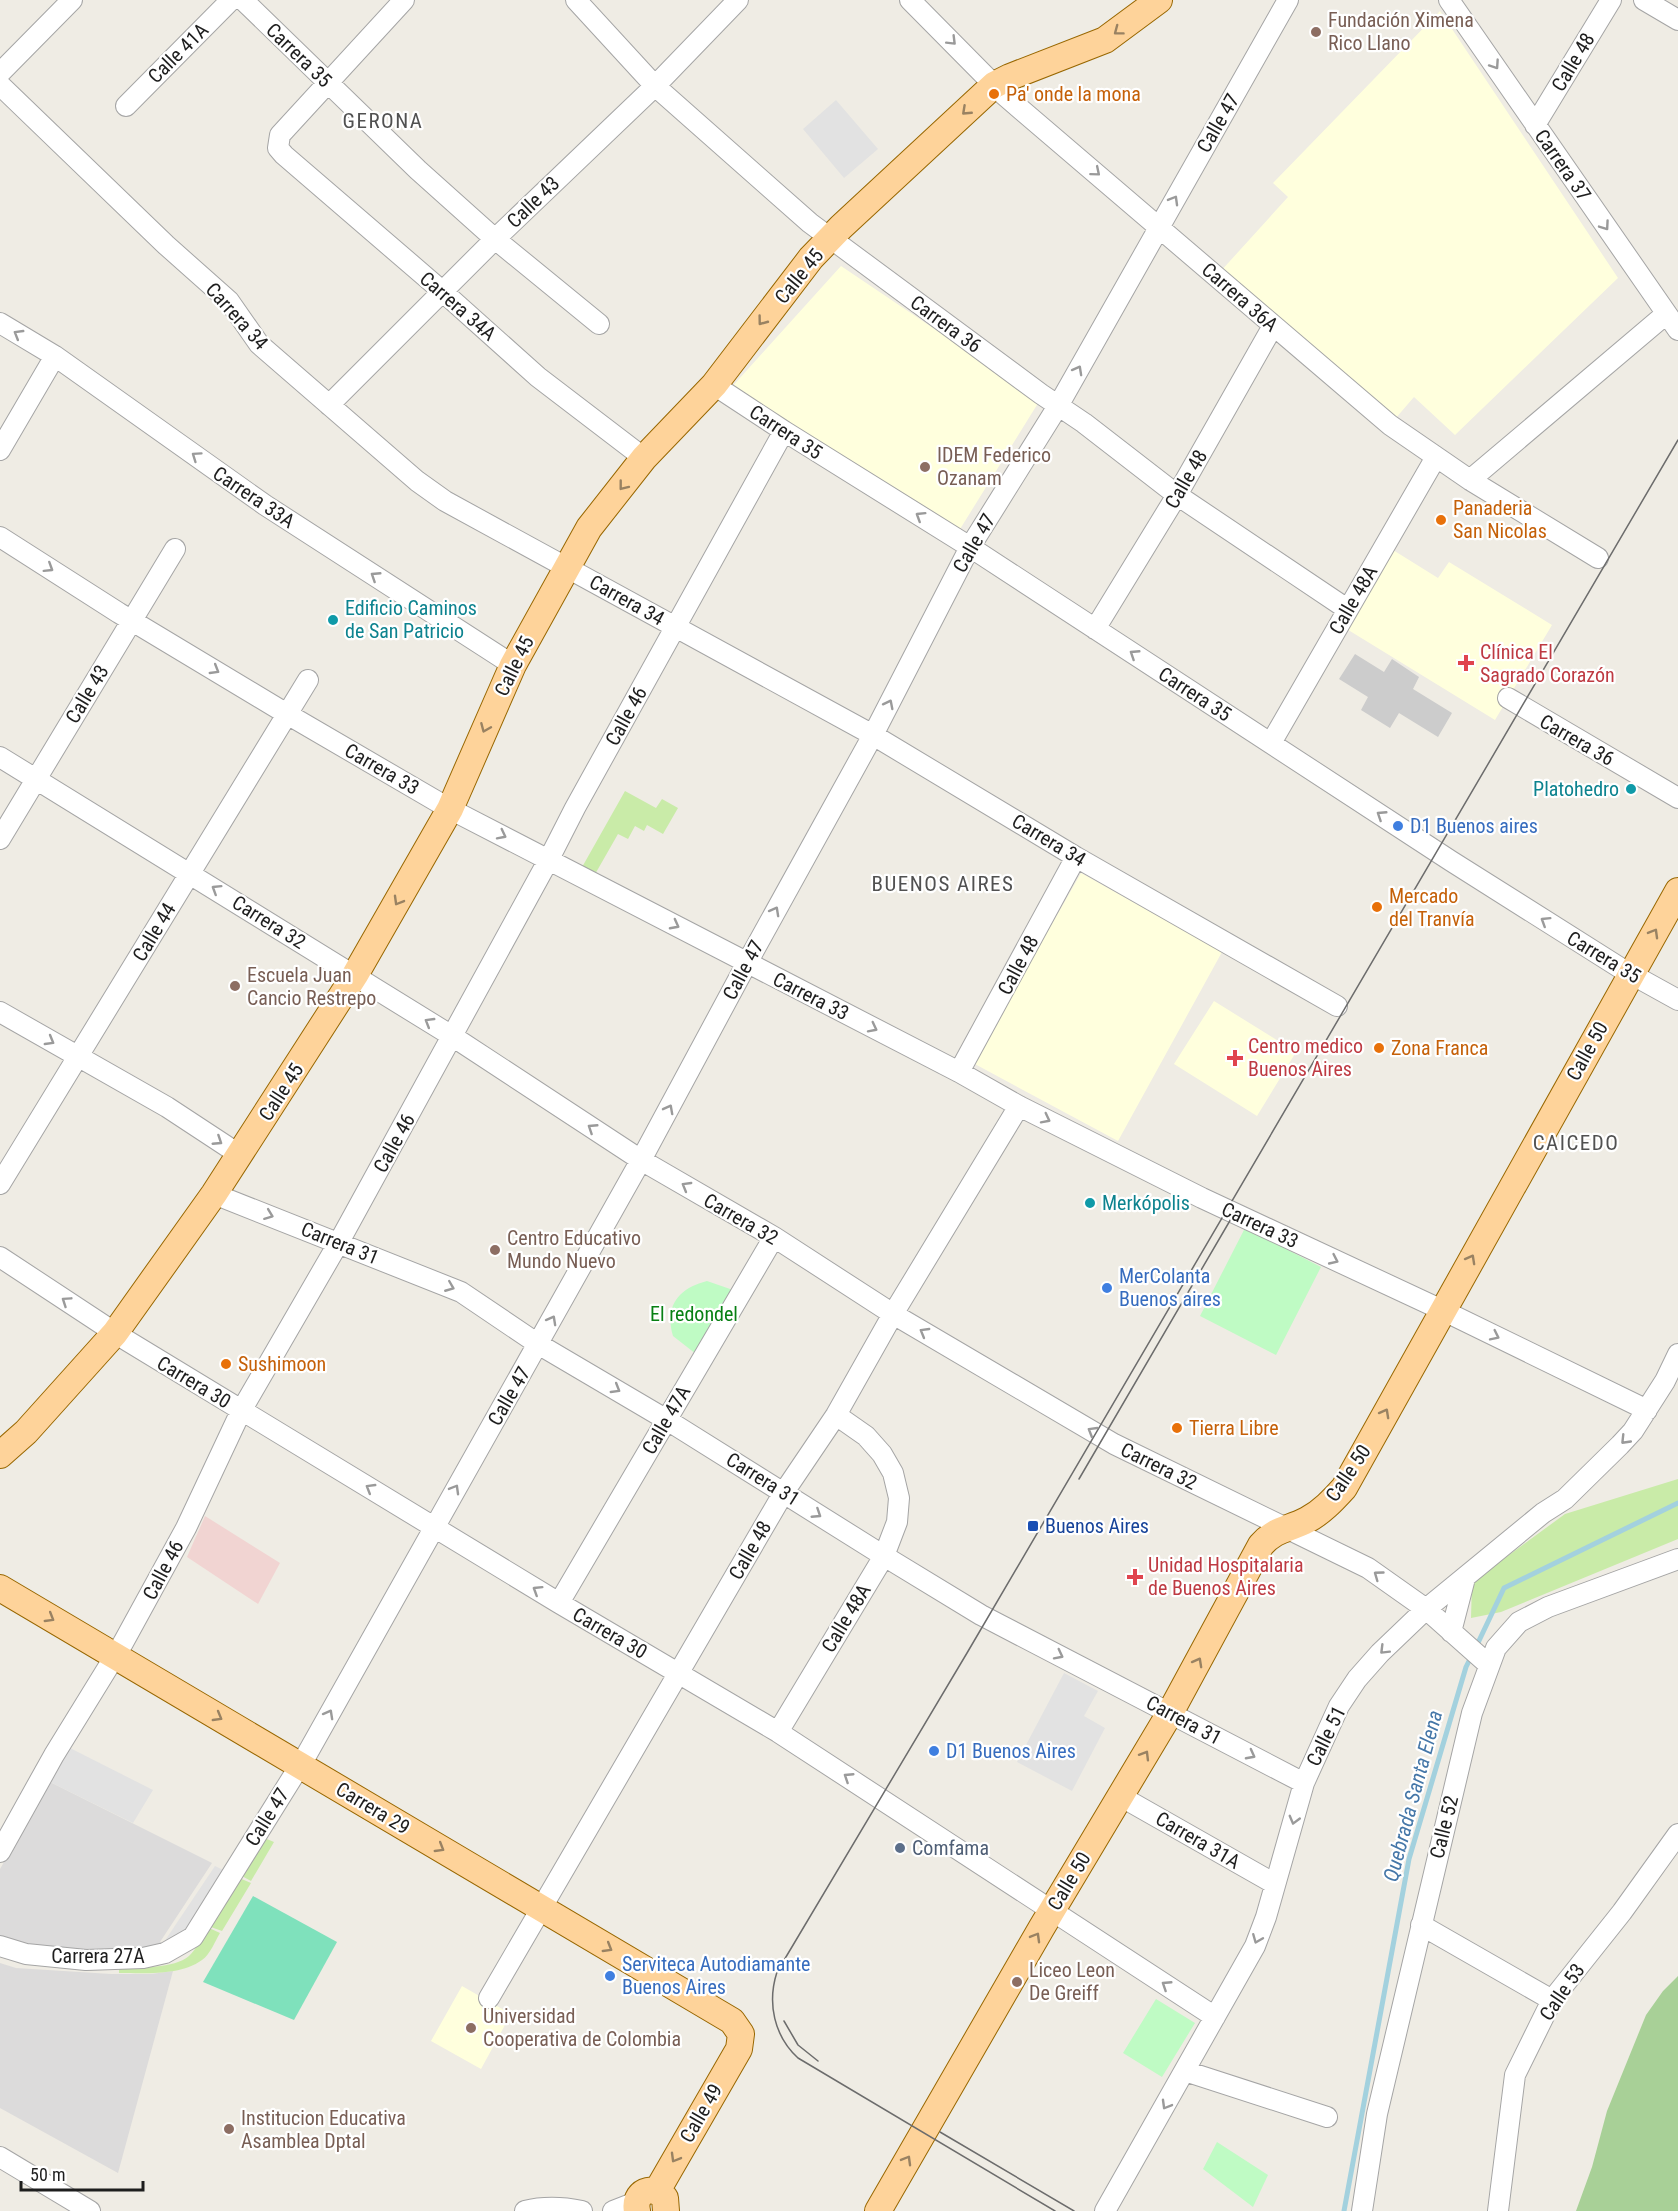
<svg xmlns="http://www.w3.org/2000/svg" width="1678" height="2211" viewBox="0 0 1678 2211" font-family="'Roboto Condensed',sans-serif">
	<rect width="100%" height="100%" fill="#efece4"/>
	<path fill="#dcdbdb" d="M50 1782 212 1863 160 1942 170 1948 119 1957 0 1943V1869Z
		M0 1963 16 1968 111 1974H151L173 1971 118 2173 0 2108Z"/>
	<path fill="#f1d4d2" d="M205 1516 280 1563 258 1604 187 1557Z"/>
	<path fill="#ffd" d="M1440 11 1618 278 1455 435 1414 397 1395 419 1220 272 1288 197 1273 183Z
		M841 266 1040 400 957 534 730 389Z
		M1393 550 1438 578 1449 562 1552 625 1495 720 1345 628Z
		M1081 873 1222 952 1118 1141 973 1063Z
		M1214 1001 1296 1052 1257 1116 1174 1064Z
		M462 1986 511 2014 481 2069 431 2041Z"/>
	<path fill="#ccc" d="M1355 654 1384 672 1392 659 1419 677 1413 689 1452 713 1438 737 1399 713 1390 728 1361 710 1368 697 1339 679Z"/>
	<path fill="#c9eba8" d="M625 791 656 808 662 799 678 808 663 834 647 825 644 831 635 826 628 839 618 834 594 876 581 869Z
		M1678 1479V1539L1501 1612 1471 1618 1472 1582 1565 1514Z
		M262 1837 274 1842 251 1881 240 1875Z
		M237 1877 251 1883 222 1931 208 1926Z
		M207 1927 220 1933C215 1941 210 1955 202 1960 180 1976 145 1973 119 1973V1968C139 1967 174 1969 189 1956 197 1949 202 1936 207 1927Z"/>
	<path fill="#a8d097" d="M1678 1976V2211H1576L1592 2167 1607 2111 1646 2015 1663 1991Z"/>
	<path fill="#bffbc4" d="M1245 1228 1321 1267 1276 1355 1200 1316Z
		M707 1281 733 1290 696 1354 673 1336C664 1306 679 1288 707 1281Z
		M1156 1999 1195 2023 1162 2077 1123 2053Z
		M1217 2142 1268 2175 1253 2207 1203 2169Z"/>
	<path fill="#7fe1bc" d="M253 1896 337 1942 294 2020 203 1982Z"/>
	<path fill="#e2e2e2" d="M836 100 878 149 844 178 803 129Z
		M1064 1673 1098 1691 1084 1716 1105 1728 1072 1791 1017 1762Z
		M70 1748 153 1790 133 1823 50 1782Z
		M215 1866 235 1876 187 1952 164 1942Z"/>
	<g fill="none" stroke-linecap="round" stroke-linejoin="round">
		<path stroke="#a3d1de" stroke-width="5" d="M1476 1647 1504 1588 1678 1503
			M1344 2211 1409 1859 1466 1667 1472 1655"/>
		<defs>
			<path id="minor" d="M243 0 418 170 495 239 599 324
				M404 0 280 135 278 148 284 155 442 291 538 377 644 458
				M576 0 655 86 810 223 1041 394 1084 423 1177 495 1347 609
				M910 0 1004 95 1390 425 1470 480 1598 558
				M1449 0 1678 330
				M1644 0 1678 20
				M0 73 72 0
				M0 85 166 245 229 301 259 344 417 481 445 501 873 735 1076 857 1337 1006
				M126 106 231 0
				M1535 125 1611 0
				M0 323 55 356 265 505 513 665
				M714 385 784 431 970 547 1451 861 1622 969 1678 1000
				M329 405 495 239 655 86 738 0
				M0 450 55 356
				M1470 480 1666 314
				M0 537 119 613 287 714 450 809 959 1072 1019 1106 1202 1198 1442 1310 1647 1410
				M1095 629 1177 495 1273 326
				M1508 698 1678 798
				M1271 743 1436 457
				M0 757 452 1036 641 1160 774 1237 893 1314 1114 1444 1368 1568 1426 1609 1489 1665
				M0 839 175 549
				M0 1012 167 1107 240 1155
				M959 1072 1076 857
				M0 1184 308 680
				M214 1194 461 1292 538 1344 667 1420 884 1556 981 1615 1304 1783
				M0 1257 126 1340 559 1603 778 1732 1215 2017
				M559 1603 774 1237
				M1451 1632 1465 1578
				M778 1732 884 1556 897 1522 899 1498 893 1473 882 1454 866 1436 836 1415
				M1120 1796 1275 1884
				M0 1852 54 1755 123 1643 186 1528 241 1411 339 1242 549 859 575 808 784 431
				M1421 1925 1552 2000
				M0 1946 26 1954 86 1960 143 1958 165 1953 193 1937 307 1754 641 1160 747 963 873 735 970 547 1058 406 1288 0
				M489 1998 784 1492 836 1415 893 1314 1019 1106
				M1185 2071 1327 2117
				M0 2157 90 2211
				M525 2211C545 2206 562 2207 582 2211
				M613 2211 636 2202
				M1105 2211 1255 1946 1266 1917 1304 1783 1339 1706 1357 1679 1380 1653 1426 1609 1543 1513 1565 1499 1620 1445 1633 1431 1665 1381 1678 1354
				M1362 2211 1377 2114 1472 1713 1496 1648 1519 1622 1548 1607 1678 1559
				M1498 2211 1515 2075 1552 2000 1622 1912 1678 1834"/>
			<path id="major" d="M0 1455 26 1432 115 1333 214 1194 355 975 450 809 513 665 589 528 644 458 714 385 811 258 841 227 994 85 1010 77 1105 40 1159 0
				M0 1588 732 2021 741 2034 739 2049 657 2191
				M637 2211C633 2192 653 2183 665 2198L666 2211
				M878 2211 1042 1927 1170 1713 1261 1545C1276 1528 1288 1530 1307 1520 1322 1512 1333 1500 1344 1488L1678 891"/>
		</defs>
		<use href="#minor" stroke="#a5a5a5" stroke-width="22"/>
		<use href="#major" stroke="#986700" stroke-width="28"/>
		<use href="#minor" stroke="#fff" stroke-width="20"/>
		<use href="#major" stroke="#fed39a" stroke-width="26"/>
		<path stroke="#6c6c6c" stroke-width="1.5" d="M1079 1479 1235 1212
			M784 2021 798 2045 818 2061
			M940 2132 1074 2211
			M1055 2211 798 2058C774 2036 767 2003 777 1972L967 1653 1678 440"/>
	</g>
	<defs><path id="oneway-chevron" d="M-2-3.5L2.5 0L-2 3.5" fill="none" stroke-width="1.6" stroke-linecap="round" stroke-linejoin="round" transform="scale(1.5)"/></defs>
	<g stroke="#998262">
		<use href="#oneway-chevron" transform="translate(1118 31) rotate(143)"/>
		<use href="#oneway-chevron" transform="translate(966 111) rotate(137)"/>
		<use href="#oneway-chevron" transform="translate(762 321) rotate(127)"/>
		<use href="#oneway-chevron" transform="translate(623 486) rotate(128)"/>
		<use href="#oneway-chevron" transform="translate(485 728) rotate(113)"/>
		<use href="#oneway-chevron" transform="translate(398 901) rotate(120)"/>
		<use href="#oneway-chevron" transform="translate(1654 933) rotate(-60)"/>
		<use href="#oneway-chevron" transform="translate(1471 1259) rotate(-61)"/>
		<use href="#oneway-chevron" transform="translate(1385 1413) rotate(-61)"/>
		<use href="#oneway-chevron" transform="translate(50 1618) rotate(31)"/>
		<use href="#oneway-chevron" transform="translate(1198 1662) rotate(-61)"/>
		<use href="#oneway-chevron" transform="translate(218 1717) rotate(30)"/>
		<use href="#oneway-chevron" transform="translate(1145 1755) rotate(-59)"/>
		<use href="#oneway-chevron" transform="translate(440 1848) rotate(31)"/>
		<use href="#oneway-chevron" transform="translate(1036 1937) rotate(-60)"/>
		<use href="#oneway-chevron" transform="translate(608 1948) rotate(31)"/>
		<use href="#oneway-chevron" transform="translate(675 2158) rotate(120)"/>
		<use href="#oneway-chevron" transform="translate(907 2160) rotate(-60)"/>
	</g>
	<g stroke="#9a9a9a">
		<use href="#oneway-chevron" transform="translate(952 41) rotate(45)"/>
		<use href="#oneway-chevron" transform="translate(1495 65) rotate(56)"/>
		<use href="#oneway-chevron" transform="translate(1096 172) rotate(40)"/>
		<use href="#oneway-chevron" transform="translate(1174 200) rotate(-60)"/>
		<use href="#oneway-chevron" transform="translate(1605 226) rotate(55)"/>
		<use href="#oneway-chevron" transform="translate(18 334) rotate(-149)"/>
		<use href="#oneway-chevron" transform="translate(1078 370) rotate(-61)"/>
		<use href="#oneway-chevron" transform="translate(196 456) rotate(-145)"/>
		<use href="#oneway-chevron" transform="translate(920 516) rotate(-148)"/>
		<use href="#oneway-chevron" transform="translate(49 568) rotate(32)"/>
		<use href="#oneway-chevron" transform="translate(375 576) rotate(-147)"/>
		<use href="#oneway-chevron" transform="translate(1134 654) rotate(-147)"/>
		<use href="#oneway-chevron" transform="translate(215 670) rotate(31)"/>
		<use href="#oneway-chevron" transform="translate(889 704) rotate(-63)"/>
		<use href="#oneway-chevron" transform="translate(1381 815) rotate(-147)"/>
		<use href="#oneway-chevron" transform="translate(502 835) rotate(27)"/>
		<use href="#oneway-chevron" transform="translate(216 889) rotate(-148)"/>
		<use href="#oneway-chevron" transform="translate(775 911) rotate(-61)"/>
		<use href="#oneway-chevron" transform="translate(1545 921) rotate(-148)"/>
		<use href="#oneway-chevron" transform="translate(675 925) rotate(28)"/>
		<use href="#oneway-chevron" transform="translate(429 1022) rotate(-149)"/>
		<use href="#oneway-chevron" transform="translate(873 1028) rotate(27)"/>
		<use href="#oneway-chevron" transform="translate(50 1041) rotate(30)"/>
		<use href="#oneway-chevron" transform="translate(669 1109) rotate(-62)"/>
		<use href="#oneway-chevron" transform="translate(1046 1119) rotate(27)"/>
		<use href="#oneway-chevron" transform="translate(592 1128) rotate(-147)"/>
		<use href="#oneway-chevron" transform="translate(218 1141) rotate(33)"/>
		<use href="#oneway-chevron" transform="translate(686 1186) rotate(-150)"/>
		<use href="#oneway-chevron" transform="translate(269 1215) rotate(21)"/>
		<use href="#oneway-chevron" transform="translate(1334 1260) rotate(25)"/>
		<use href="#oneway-chevron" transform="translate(450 1287) rotate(22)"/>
		<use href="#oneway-chevron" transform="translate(66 1301) rotate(-146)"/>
		<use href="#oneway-chevron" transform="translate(552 1320) rotate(-61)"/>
		<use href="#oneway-chevron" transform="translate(924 1332) rotate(-150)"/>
		<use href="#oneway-chevron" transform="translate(1495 1336) rotate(26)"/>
		<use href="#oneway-chevron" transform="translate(616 1389) rotate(31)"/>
		<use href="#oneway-chevron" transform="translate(1092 1431) rotate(-149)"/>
		<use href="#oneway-chevron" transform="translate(1625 1440) rotate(134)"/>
		<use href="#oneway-chevron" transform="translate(370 1488) rotate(-149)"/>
		<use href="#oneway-chevron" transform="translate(455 1489) rotate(-60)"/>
		<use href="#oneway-chevron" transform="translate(817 1514) rotate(33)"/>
		<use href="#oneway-chevron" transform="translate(1378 1575) rotate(-144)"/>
		<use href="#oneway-chevron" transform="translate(537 1590) rotate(-148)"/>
		<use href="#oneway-chevron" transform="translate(1384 1650) rotate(135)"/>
		<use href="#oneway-chevron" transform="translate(1059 1655) rotate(27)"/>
		<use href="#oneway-chevron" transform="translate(329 1714) rotate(-61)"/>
		<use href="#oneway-chevron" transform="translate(1251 1755) rotate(28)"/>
		<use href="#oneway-chevron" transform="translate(848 1777) rotate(-147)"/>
		<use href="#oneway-chevron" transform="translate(1294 1820) rotate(105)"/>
		<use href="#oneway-chevron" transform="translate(1257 1939) rotate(112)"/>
		<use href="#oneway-chevron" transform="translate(1166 1985) rotate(-147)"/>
		<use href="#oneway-chevron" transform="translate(1166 2105) rotate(120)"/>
	</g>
	<g fill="#8d6e63" stroke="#fff" stroke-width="2">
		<circle cx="1316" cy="32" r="6"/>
		<circle cx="925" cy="467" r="6"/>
		<circle cx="235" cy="986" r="6"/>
		<circle cx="495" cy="1250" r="6"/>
		<circle cx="1017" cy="1982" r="6"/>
		<circle cx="471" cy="2028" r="6"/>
		<circle cx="229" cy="2129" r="6"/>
	</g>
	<g fill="#e8710a" stroke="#fff" stroke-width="2">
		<circle cx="994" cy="94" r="6"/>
		<circle cx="1441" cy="520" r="6"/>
		<circle cx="1377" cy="907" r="6"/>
		<circle cx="1379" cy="1048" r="6"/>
		<circle cx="226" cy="1364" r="6"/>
		<circle cx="1177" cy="1428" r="6"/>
	</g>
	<g fill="#0f9aa8" stroke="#fff" stroke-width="2">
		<circle cx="333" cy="620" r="6"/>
		<circle cx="1631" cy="789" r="6"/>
		<circle cx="1090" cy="1203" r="6"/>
	</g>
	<g fill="#e0444e" stroke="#fff" stroke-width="2">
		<path d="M1463 654h6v6h6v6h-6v6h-6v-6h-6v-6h6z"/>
		<path d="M1232 1049h6v6h6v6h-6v6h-6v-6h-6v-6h6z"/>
		<path d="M1132 1568h6v6h6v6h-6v6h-6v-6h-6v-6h6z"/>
	</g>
	<g fill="#3f7fe0" stroke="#fff" stroke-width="2">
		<circle cx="1398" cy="826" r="6"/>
		<circle cx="1107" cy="1288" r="6"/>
		<circle cx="934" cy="1751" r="6"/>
		<circle cx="610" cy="1976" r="6"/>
	</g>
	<rect fill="#1a4fb4" stroke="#fff" stroke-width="2" x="1027" y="1520" width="12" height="12" rx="3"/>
	<circle fill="#5c6f8a" stroke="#fff" stroke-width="2" cx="900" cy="1848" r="6"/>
	<g text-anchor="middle" stroke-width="4.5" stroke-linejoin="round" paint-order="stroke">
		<g font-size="20" fill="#785e54" stroke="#fff" text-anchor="start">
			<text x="1328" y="27">Fundación Ximena<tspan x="1328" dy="23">Rico Llano</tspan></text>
			<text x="937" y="462">IDEM Federico<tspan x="937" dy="23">Ozanam</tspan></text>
			<text x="247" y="982">Escuela Juan<tspan x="247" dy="23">Cancio Restrepo</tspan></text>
			<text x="507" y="1245">Centro Educativo<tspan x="507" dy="23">Mundo Nuevo</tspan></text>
			<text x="1029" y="1977">Liceo Leon<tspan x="1029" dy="23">De Greiff</tspan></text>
			<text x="483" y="2023">Universidad<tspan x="483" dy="23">Cooperativa de Colombia</tspan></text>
			<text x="241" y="2125">Institucion Educativa<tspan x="241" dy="23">Asamblea Dptal</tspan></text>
		</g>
		<g font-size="20" fill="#1e1e1e" stroke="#fff">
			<text transform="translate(178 53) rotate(-45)" y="7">Calle 41A</text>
			<text transform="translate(299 55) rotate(44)" y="7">Carrera 35</text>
			<text transform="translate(1573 62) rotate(-59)" y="7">Calle 48</text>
			<text transform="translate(1218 123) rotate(-60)" y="7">Calle 47</text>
			<text transform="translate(1563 165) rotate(55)" y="7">Carrera 37</text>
			<text transform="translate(533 202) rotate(-44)" y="7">Calle 43</text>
			<text transform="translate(799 276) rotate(-51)" y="7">Calle 45</text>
			<text transform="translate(1240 297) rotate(41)" y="7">Carrera 36A</text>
			<text transform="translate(458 306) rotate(41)" y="7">Carrera 34A</text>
			<text transform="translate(237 316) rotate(48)" y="7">Carrera 34</text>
			<text transform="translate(946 324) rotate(36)" y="7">Carrera 36</text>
			<text transform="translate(786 432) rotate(33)" y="7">Carrera 35</text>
			<text transform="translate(1186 479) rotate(-60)" y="7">Calle 48</text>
			<text transform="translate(254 497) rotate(34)" y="7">Carrera 33A</text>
			<text transform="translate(974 543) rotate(-60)" y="7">Calle 47</text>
			<text transform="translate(627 600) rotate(29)" y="7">Carrera 34</text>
			<text transform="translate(1353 600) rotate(-60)" y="7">Calle 48A</text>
			<text transform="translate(514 666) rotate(-64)" y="7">Calle 45</text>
			<text transform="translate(87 694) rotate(-59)" y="7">Calle 43</text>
			<text transform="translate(1195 694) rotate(33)" y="7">Carrera 35</text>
			<text transform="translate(626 716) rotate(-61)" y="7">Calle 46</text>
			<text transform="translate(1577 740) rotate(30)" y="7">Carrera 36</text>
			<text transform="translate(382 769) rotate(30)" y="7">Carrera 33</text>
			<text transform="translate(1049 840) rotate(31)" y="7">Carrera 34</text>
			<text transform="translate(269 922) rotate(32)" y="7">Carrera 32</text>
			<text transform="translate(154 932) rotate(-59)" y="7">Calle 44</text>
			<text transform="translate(1604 957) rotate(31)" y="7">Carrera 35</text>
			<text transform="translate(1018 965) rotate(-62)" y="7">Calle 48</text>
			<text transform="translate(743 970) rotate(-62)" y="7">Calle 47</text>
			<text transform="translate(811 996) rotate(27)" y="7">Carrera 33</text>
			<text transform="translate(1587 1051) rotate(-61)" y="7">Calle 50</text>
			<text transform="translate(281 1092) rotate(-57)" y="7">Calle 45</text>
			<text transform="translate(394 1143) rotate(-61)" y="7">Calle 46</text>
			<text transform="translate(741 1219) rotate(30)" y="7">Carrera 32</text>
			<text transform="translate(1260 1225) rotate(25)" y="7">Carrera 33</text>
			<text transform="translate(340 1243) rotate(22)" y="7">Carrera 31</text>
			<text transform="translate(194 1382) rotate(31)" y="7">Carrera 30</text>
			<text transform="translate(509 1396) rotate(-60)" y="7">Calle 47</text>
			<text transform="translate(666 1420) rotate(-60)" y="7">Calle 47A</text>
			<text transform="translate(1159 1466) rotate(26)" y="7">Carrera 32</text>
			<text transform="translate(1348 1473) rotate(-56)" y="7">Calle 50</text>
			<text transform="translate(763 1479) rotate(32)" y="7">Carrera 31</text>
			<text transform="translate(750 1550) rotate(-60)" y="7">Calle 48</text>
			<text transform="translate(163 1570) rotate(-62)" y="7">Calle 46</text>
			<text transform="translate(846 1618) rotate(-59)" y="7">Calle 48A</text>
			<text transform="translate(610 1633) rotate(30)" y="7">Carrera 30</text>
			<text transform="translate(1184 1720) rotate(28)" y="7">Carrera 31</text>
			<text transform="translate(1326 1736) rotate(-64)" y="7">Calle 51</text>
			<text transform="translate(373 1808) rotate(31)" y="7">Carrera 29</text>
			<text transform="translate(267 1817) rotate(-58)" y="7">Calle 47</text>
			<text transform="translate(1444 1827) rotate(-76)" y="7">Calle 52</text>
			<text transform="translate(1198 1840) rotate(30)" y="7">Carrera 31A</text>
			<text transform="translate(1069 1881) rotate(-59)" y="7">Calle 50</text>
			<text x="98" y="1963">Carrera 27A</text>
			<text transform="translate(1562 1992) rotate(-56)" y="7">Calle 53</text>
			<text transform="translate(701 2113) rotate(-60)" y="7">Calle 49</text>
		</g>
		<g font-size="20" fill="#c56008" stroke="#fff" text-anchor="start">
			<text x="1006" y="101">Pa' onde la mona</text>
			<text x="1453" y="515">Panaderia<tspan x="1453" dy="23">San Nicolas</tspan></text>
			<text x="1389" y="903">Mercado<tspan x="1389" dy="23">del Tranvía</tspan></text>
			<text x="1391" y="1055">Zona Franca</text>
			<text x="238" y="1371">Sushimoon</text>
			<text x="1189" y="1435">Tierra Libre</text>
		</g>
		<g font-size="20" fill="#0d838f" stroke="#fff" text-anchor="start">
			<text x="345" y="615">Edificio Caminos<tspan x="345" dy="23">de San Patricio</tspan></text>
			<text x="1619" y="796" text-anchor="end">Platohedro</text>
			<text x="1102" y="1210">Merkópolis</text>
		</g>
		<g font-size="20" fill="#be3a42" stroke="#fff" text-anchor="start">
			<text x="1480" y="659">Clínica El<tspan x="1480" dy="23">Sagrado Corazón</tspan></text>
			<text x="1248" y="1053">Centro medico<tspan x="1248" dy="23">Buenos Aires</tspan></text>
			<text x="1148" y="1572">Unidad Hospitalaria<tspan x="1148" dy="23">de Buenos Aires</tspan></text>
		</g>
		<g font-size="20" fill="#366cbe" stroke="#fff" text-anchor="start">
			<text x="1410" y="833">D1 Buenos aires</text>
			<text x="1119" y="1283">MerColanta<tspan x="1119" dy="23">Buenos aires</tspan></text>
			<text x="946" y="1758">D1 Buenos Aires</text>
			<text x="622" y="1971">Serviteca Autodiamante<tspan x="622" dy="23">Buenos Aires</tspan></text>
		</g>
		<g font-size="20" fill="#088013" stroke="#fff">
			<text x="694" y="1321">El redondel</text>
		</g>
		<g font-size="20" fill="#164399" stroke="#fff" text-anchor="start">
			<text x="1045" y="1533">Buenos Aires</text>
		</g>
		<g font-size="20" fill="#4e5e75" stroke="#fff" text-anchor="start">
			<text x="912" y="1855">Comfama</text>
		</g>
		<g font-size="21" letter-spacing="1.5" fill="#515151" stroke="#fff">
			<text x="383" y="128">GERONA</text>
			<text x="943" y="891">BUENOS AIRES</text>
			<text x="1576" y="1150">CAICEDO</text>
		</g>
		<g font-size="21" font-style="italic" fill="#4577a8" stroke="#fff">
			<text transform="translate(1413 1796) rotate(-75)" y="7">Quebrada Santa Elena</text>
		</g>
	</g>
	<path d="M21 2181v9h122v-9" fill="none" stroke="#1e1e1e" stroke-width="3"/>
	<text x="30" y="2181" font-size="18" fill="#1e1e1e" stroke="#ffffff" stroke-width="4.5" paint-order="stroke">50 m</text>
</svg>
